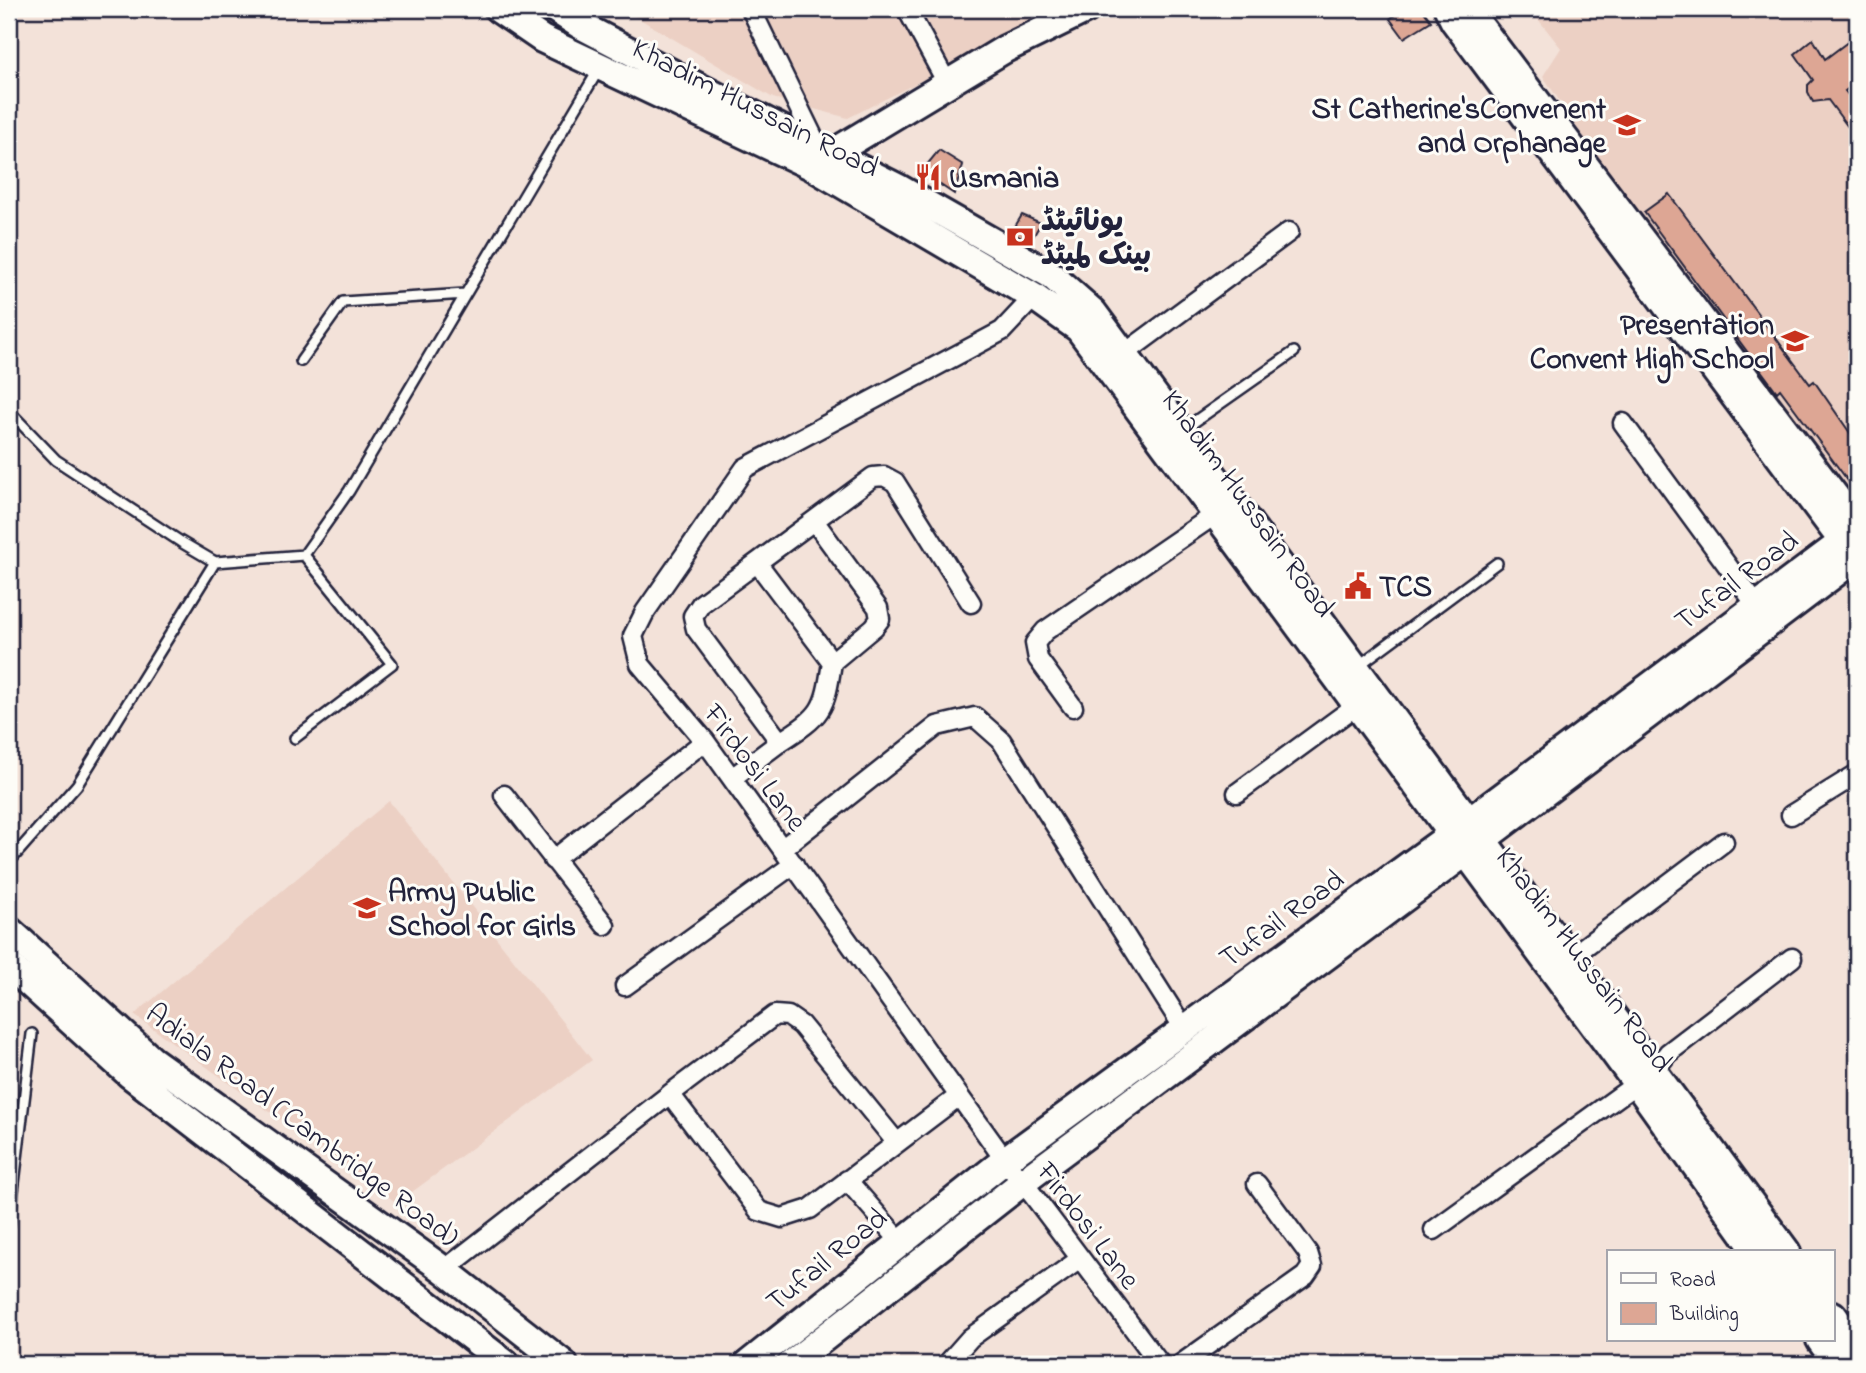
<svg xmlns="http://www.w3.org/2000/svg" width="1866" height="1373" viewBox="0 0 1866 1373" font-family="'Indie Flower','Playpen Sans Arabic',sans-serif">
	<rect width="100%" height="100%" fill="#f3e2d9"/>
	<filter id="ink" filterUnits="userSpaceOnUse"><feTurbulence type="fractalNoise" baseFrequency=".0143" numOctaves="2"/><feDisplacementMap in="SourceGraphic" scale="14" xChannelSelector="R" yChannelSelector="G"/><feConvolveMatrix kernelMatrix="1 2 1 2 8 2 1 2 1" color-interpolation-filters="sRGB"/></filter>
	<g filter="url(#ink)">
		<path fill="#ecd0c4" d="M623 9H1061L848 118 773 98Z
			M1530 9H1857V507L1608 174 1543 76 1561 48Z
			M389 801 592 1060 397 1203 134 1015Z"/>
		<path fill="#dda694" stroke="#22223b" stroke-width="2" d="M1402 9H1422L1431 21 1404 38 1390 19Z
			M1857 35V82L1845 91 1857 106V121L1848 127 1828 100 1813 102 1808 92V85L1813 80 1795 54 1813 39 1825 59Z
			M939 150 963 165 954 194 921 172Z
			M1669 194 1810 384 1814 381 1857 443V493L1780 389 1777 392 1644 212Z
			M1022 215 1041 223 1030 242 1011 233Z"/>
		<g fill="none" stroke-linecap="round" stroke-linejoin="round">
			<defs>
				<path id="lane" d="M301 361 343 302 465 294
					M9 411 56 460 181 542 215 562 304 555 349 491 599 69
					M1184 429 1294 352
					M1358 666 1497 563
					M295 738 392 664 304 555
					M9 862 77 785 215 562
					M9 1225 32 1034"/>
				<path id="street" d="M751 9 818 147
					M907 9 947 83
					M1034 297 1002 331 745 468 645 612 633 636 640 664 705 741 1012 1170 1023 1182 1160 1364
					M1124 354 1289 232
					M1623 423 1757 606
					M758 564 832 662
					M1073 707 1038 659 1035 643 1045 631 1216 514
					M780 742C822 715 825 711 832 662L874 627 880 619 878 608 815 522
					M732 778 780 742 696 629 693 616 701 604 873 477 884 476 895 482 971 603
					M1237 793 1357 705
					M504 795 605 925
					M1791 815 1857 774
					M783 848 937 726 975 717 1001 740 1185 1030
					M553 860 705 741
					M1571 957 1724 842
					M625 986 794 864
					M897 1143 801 1025 788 1016 775 1015 670 1094 759 1211 782 1218 810 1209 959 1096
					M847 1180 901 1242
					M1434 1230 1654 1071 1668 1053 1792 958
					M444 1270 670 1094
					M947 1364 970 1338 1080 1259
					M1181 1364 1305 1276 1312 1266 1308 1253 1257 1184"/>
				<path id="secondary" d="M498 9 542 39 811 166 1034 297 1079 329 1637 1084 1757 1252
					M555 9 580 25 689 82 897 187 1051 275 1093 312 1787 1252
					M1448 9 1454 21 1852 554
					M1467 9 1857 525
					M821 160 1005 49 1087 9
					M9 930 152 1060 444 1270 564 1364
					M9 965 129 1074 506 1364
					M1833 1315 1857 1348
					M1820 1340 1837 1364
					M748 1364 1005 1160 1452 834 1857 531
					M791 1364 1023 1182 1465 853 1857 557"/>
			</defs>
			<use href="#lane" stroke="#22223b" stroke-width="14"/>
			<use href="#street" stroke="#22223b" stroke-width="23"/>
			<use href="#secondary" stroke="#22223b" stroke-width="32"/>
			<use href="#lane" stroke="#fdfcf7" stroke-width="9"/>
			<use href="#street" stroke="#fdfcf7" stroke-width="18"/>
			<use href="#secondary" stroke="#fdfcf7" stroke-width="26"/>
		</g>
	</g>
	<defs>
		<symbol id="school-bare" viewBox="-9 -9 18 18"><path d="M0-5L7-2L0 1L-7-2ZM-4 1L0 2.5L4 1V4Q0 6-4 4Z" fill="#c8321e" stroke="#fdfcf7" stroke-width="2.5" paint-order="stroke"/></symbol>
		<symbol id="restaurant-bare" viewBox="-9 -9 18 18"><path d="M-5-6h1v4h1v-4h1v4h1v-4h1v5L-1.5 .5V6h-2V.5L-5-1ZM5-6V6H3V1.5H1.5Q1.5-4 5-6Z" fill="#c8321e" stroke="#fdfcf7" stroke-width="2.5" paint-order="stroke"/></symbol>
		<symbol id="bank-bare" viewBox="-9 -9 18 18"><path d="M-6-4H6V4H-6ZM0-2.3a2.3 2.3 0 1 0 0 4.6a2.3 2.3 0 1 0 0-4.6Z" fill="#c8321e" stroke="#fdfcf7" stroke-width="2.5" paint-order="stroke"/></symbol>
		<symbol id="civic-bare" viewBox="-9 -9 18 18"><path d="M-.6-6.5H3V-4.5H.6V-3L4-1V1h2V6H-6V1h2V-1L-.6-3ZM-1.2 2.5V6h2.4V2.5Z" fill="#c8321e" stroke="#fdfcf7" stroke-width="2.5" paint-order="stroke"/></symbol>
	</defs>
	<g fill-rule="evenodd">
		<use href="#school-bare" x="1608" y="106" width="38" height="38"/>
		<use href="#restaurant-bare" x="909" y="158" width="38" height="38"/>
		<use href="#bank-bare" x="1001" y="218" width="38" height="38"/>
		<use href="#school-bare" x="1776" y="322" width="38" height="38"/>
		<use href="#civic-bare" x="1339" y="567" width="38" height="38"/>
		<use href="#school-bare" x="348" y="889" width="38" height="38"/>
	</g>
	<g text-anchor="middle" stroke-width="6" stroke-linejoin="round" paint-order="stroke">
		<g font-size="30" fill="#22223b" stroke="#fdfcf7">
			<text transform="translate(756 107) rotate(27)" y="10">Khadim Hussain Road</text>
			<text transform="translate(1249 503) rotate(54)" y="10">Khadim Hussain Road</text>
			<text transform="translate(1736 580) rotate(-37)" y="10">Tufail Road</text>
			<text transform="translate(756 767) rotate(53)" y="10">Firdosi Lane</text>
			<text transform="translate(1281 918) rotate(-36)" y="10">Tufail Road</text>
			<text transform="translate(1585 959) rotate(53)" y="10">Khadim Hussain Road</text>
			<text transform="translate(303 1124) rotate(37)" y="10">Adiala Road (Cambridge Road)</text>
			<text transform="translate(1089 1225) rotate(53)" y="10">Firdosi Lane</text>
			<text transform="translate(826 1259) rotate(-39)" y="10">Tufail Road</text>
		</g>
		<g font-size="30" font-weight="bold" fill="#22223b" stroke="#fdfcf7" text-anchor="start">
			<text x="1606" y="118" text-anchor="end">St Catherine'sConvenent<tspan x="1606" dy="34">and Orphanage</tspan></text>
			<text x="949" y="187">Usmania</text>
			<text x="1041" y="230">یونائیٹڈ<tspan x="1041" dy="34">بینک لمیٹڈ</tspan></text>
			<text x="1774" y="334" text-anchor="end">Presentation<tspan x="1774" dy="34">Convent High School</tspan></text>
			<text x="1379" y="596">TCS</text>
			<text x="388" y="901">Army Public<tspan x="388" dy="34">School for Girls</tspan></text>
		</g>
	</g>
	<rect width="1866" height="1373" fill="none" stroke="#fdfcf7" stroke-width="35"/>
	<rect x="18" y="18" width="1831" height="1338" fill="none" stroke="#22223b" stroke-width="2.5" filter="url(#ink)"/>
	<rect x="1607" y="1250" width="228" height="91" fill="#fdfcf7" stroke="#a5a5ac" stroke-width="2"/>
	<rect x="1621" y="1273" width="35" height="10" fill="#fdfcf7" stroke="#a5a5ac" stroke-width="2"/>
	<text x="1670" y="1286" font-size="21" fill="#22223b">Road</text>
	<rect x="1621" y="1303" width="35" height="21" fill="#dda694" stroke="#a5a5ac" stroke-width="2"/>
	<text x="1670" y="1320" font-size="21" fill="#22223b">Building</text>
</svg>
